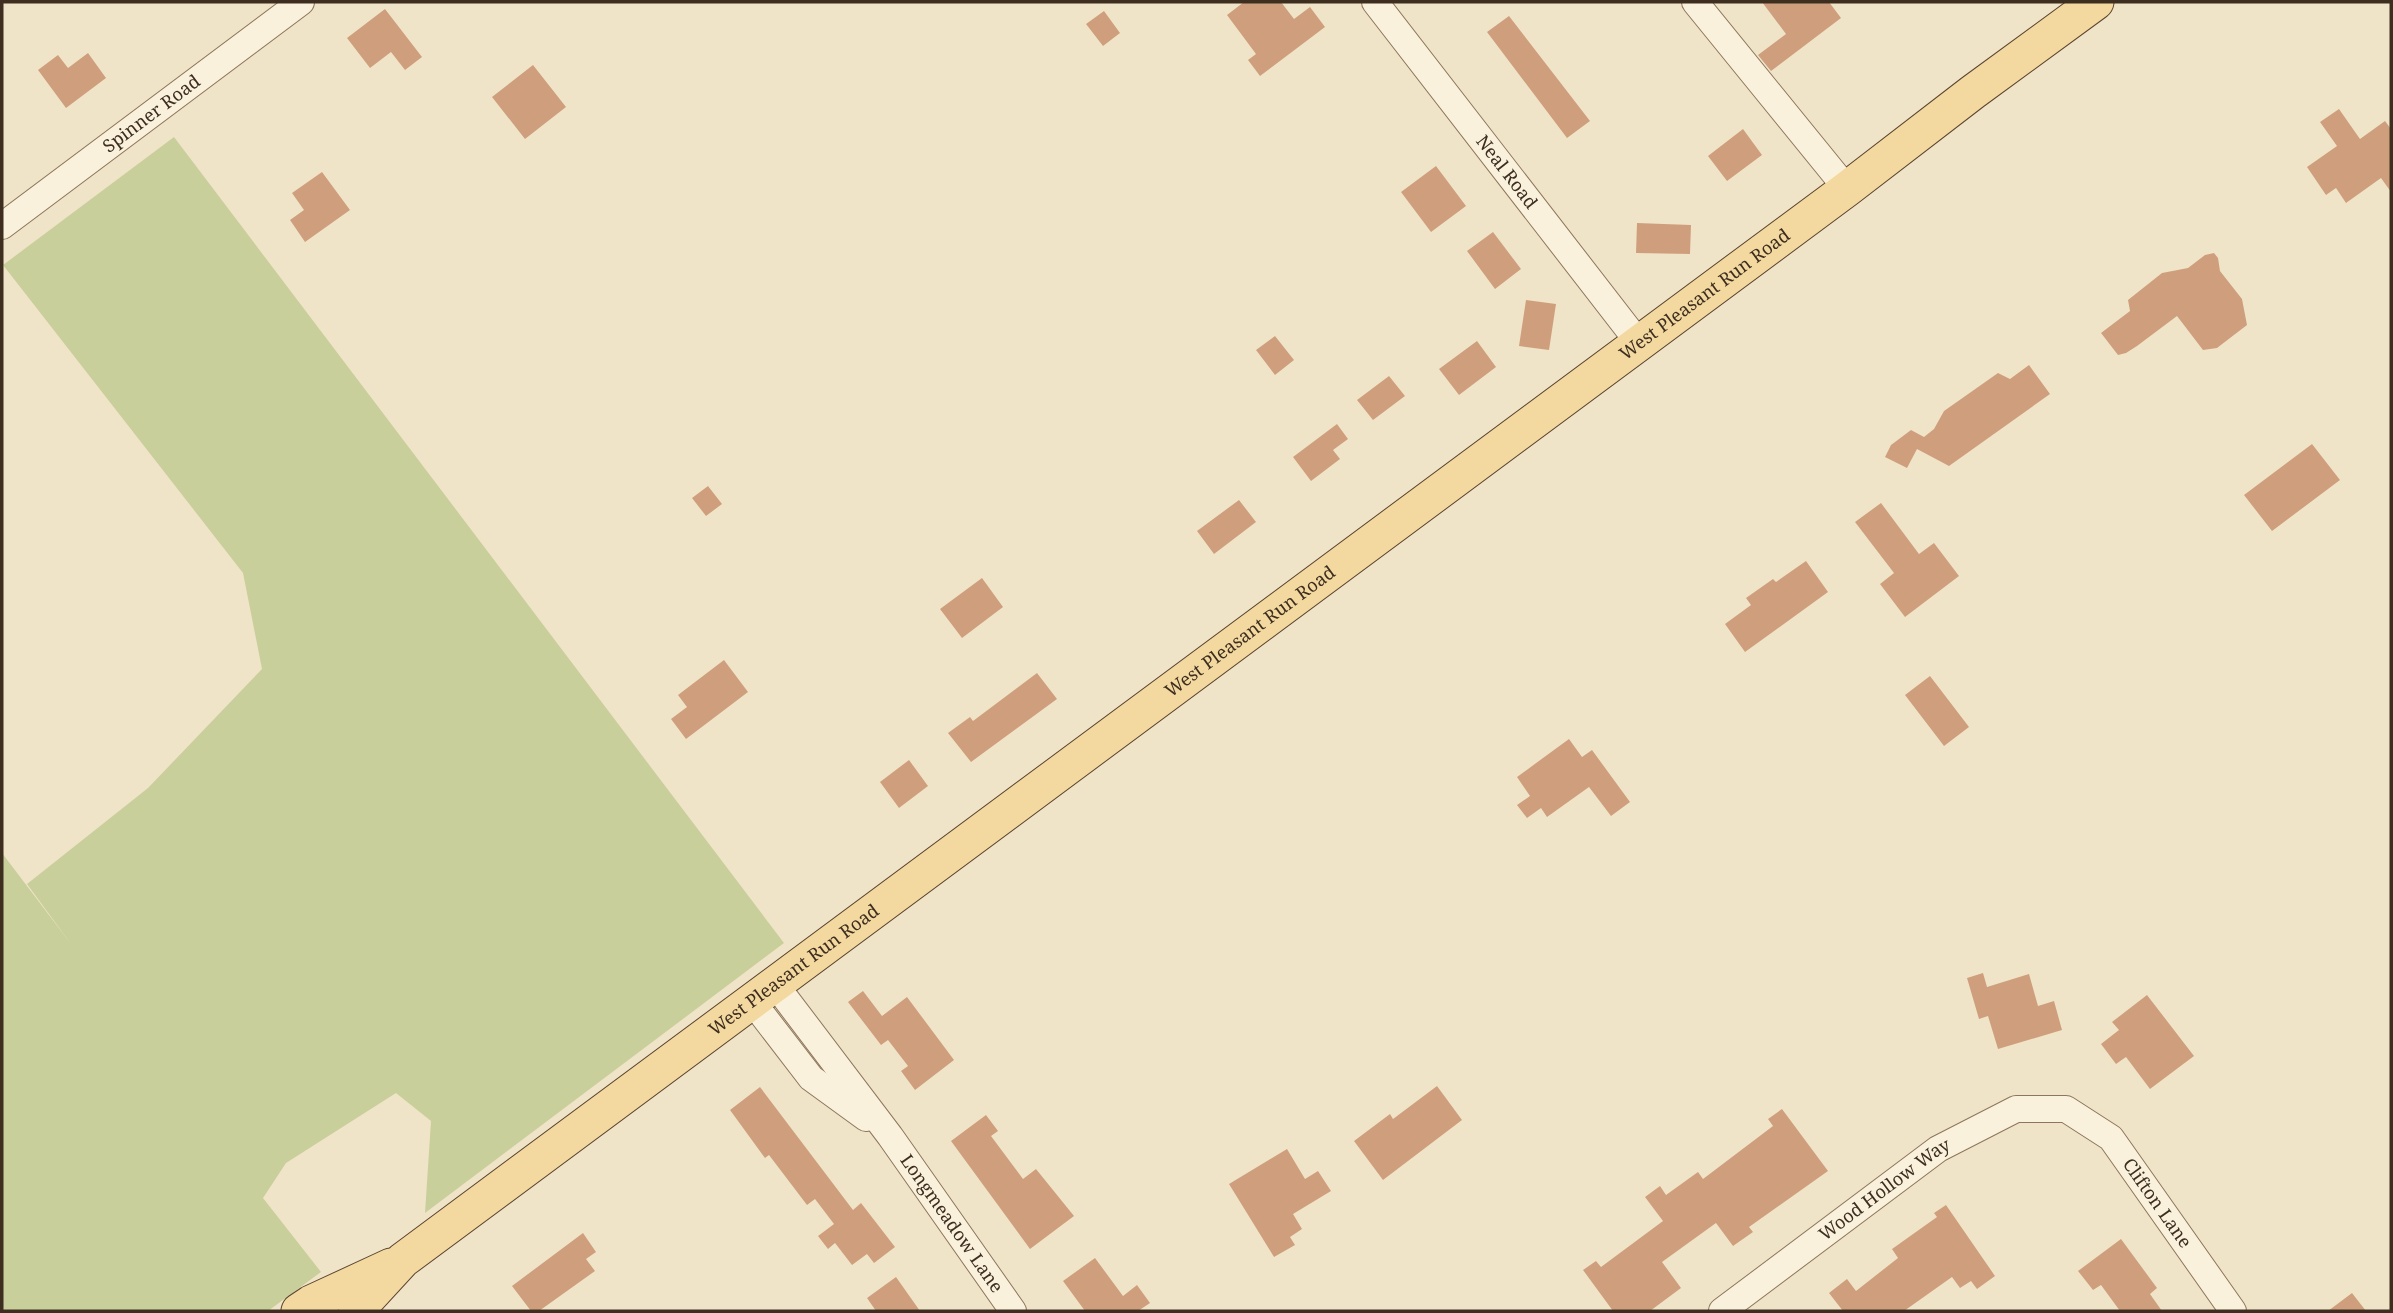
<svg xmlns="http://www.w3.org/2000/svg" width="2393" height="1313" viewBox="0 0 2393 1313" font-family="'Noto Serif',serif">
	<rect width="100%" height="100%" fill="#f0e4c8"/>
	<path fill="#c9cf9b" d="M174 137 784 943 425 1213 431 1121 396 1093 286 1163 263 1198 321 1272 268 1311H2V853L71 944 27 884 148 788 262 669 243 573 3 265Z"/>
	<path fill="#cf9f7d" d="M1244 2H1281L1294 19 1310 7 1325 27 1260 76 1248 60 1256 54 1227 15Z
		M1762 2H1829L1841 18 1771 71 1758 55 1786 34Z
		M385 9 422 57 405 70 391 52 370 68 347 38Z
		M1104 11 1120 33 1103 46 1086 24Z
		M1509 16 1590 121 1567 138 1487 32Z
		M88 53 106 78 66 108 38 70 58 55 68 68Z
		M533 65 566 107 525 139 492 97Z
		M2339 109 2360 139 2385 121 2391 129V192L2381 178 2346 203 2336 188 2326 195 2307 167 2337 146 2320 122Z
		M1743 129 1762 155 1727 181 1708 156Z
		M1436 166 1466 206 1431 232 1401 192Z
		M322 172 350 210 305 242 290 220 304 210 292 193Z
		M1637 223 1691 225 1690 254 1636 253Z
		M1493 232 1521 269 1495 289 1467 251Z
		M2214 253 2218 258 2220 271 2242 299 2247 325 2217 348 2203 350 2177 316 2137 346 2126 353 2118 355 2101 333 2130 311 2128 300 2162 273 2188 268 2205 255Z
		M1526 300 1556 304 1549 350 1519 346Z
		M1275 336 1294 360 1275 375 1256 350Z
		M1477 341 1496 367 1459 395 1439 369Z
		M2029 365 2050 394 1949 466 1917 449 1907 468 1885 457 1891 445 1911 430 1924 437 1934 429 1944 411 1998 373 2010 379Z
		M1389 376 1405 396 1373 420 1357 400Z
		M1337 424 1348 439 1333 450 1340 459 1311 481 1293 457Z
		M2312 444 2340 480 2272 531 2244 495Z
		M708 486 722 504 706 516 692 498Z
		M1239 500 1256 522 1214 554 1197 531Z
		M1881 503 1919 554 1934 543 1959 576 1905 617 1880 584 1894 573 1855 522Z
		M1806 561 1828 592 1745 652 1725 624 1751 605 1746 598 1773 579 1776 582Z
		M982 578 1003 607 962 638 940 609Z
		M724 660 748 692 686 739 671 719 687 707 678 695Z
		M1037 673 1057 699 971 762 948 733 970 717 973 721Z
		M1930 676 1969 727 1944 746 1905 695Z
		M1569 739 1582 757 1592 750 1630 802 1611 816 1589 787 1547 817 1541 808 1527 818 1517 805 1530 796 1517 777Z
		M909 760 928 786 899 808 880 782Z
		M1983 973 1987 987 2029 974 2038 1006 2054 1001 2062 1030 1998 1049 1988 1016 1979 1019 1967 978Z
		M863 991 882 1016 907 997 954 1060 915 1090 901 1071 908 1066 888 1040 881 1045 848 1002Z
		M2147 995 2194 1056 2150 1089 2126 1057 2116 1064 2101 1044 2119 1030 2112 1022Z
		M1437 1086 1462 1120 1383 1180 1354 1141 1390 1114 1393 1119Z
		M760 1087 853 1210 861 1203 895 1247 874 1263 867 1254 852 1265 835 1243 828 1249 818 1236 834 1224 815 1199 807 1205 769 1155 765 1158 730 1110Z
		M1782 1109 1828 1171 1749 1227 1753 1232 1733 1246 1716 1223 1662 1262 1681 1288 1650 1311H1613L1583 1270 1596 1261 1601 1267 1663 1221 1645 1197 1660 1186 1666 1195 1698 1172 1703 1179 1773 1126 1768 1119Z
		M986 1115 998 1131 991 1136 1023 1179 1036 1169 1074 1216 1030 1249 951 1141Z
		M1287 1149 1305 1179 1318 1171 1331 1191 1293 1214 1302 1229 1290 1237 1295 1245 1274 1257 1229 1184Z
		M1946 1205 1995 1276 1977 1289 1971 1281 1960 1288 1952 1277 1904 1311H1843L1829 1293 1847 1279 1856 1291 1898 1258 1892 1249 1937 1217 1934 1213Z
		M583 1233 596 1252 586 1259 595 1271 539 1311H531L512 1286Z
		M2121 1239 2157 1288 2150 1294 2162 1311H2120L2101 1285 2093 1290 2078 1271Z
		M1095 1258 1123 1296 1137 1285 1150 1303 1138 1311H1085L1063 1281Z
		M896 1277 920 1311H876L867 1298Z
		M2352 1293 2366 1311H2328Z"/>
	<g fill="none" stroke-linecap="round" stroke-linejoin="round">
		<defs>
			<g id="minor">
				<path id="s1" d="M1375 2 1639 343"/>
				<path d="M1695 2 1847 189"/>
				<path id="s2" d="M2 226 301 2"/>
				<path id="s3" d="M774 983 890 1136 1013 1311"/>
				<path d="M751 1000 811 1078 866 1118"/>
				<path id="s4" d="M1722 1311 1938 1149 2016 1109H2066L2111 1138 2233 1311"/>
			</g>
			<g id="major">
				<path d="M299 1311 311 1303 391 1266"/>
				<path id="s5" d="M356 1311 403 1260 1847 189 1973 92 2096 2"/>
			</g>
		</defs>
		<use href="#minor" stroke="#8d765c" stroke-width="28"/>
		<use href="#major" stroke="#5b4430" stroke-width="37"/>
		<use href="#minor" stroke="#faf1dc" stroke-width="26"/>
		<use href="#major" stroke="#f3d9a0" stroke-width="35"/>
	</g>
	<g text-anchor="middle" stroke-width="5" stroke-linejoin="round" paint-order="stroke">
		<g font-size="18" fill="#3d2e20" stroke="#f7eed8">
			<text dy="6" stroke="none"><textPath href="#s2" startOffset="187">Spinner Road</textPath></text>
			<text dy="6" stroke="none"><textPath href="#s1" startOffset="215">Neal Road</textPath></text>
			<text dy="6" stroke="none"><textPath href="#s5" startOffset="1690">West Pleasant Run Road</textPath></text>
			<text dy="6" stroke="none"><textPath href="#s5" startOffset="1124">West Pleasant Run Road</textPath></text>
			<text dy="6" stroke="none"><textPath href="#s5" startOffset="556">West Pleasant Run Road</textPath></text>
			<text dy="6" stroke="none"><textPath href="#s4" startOffset="203">Wood Hollow Way</textPath></text>
			<text dy="6" stroke="none"><textPath href="#s4" startOffset="541">Clifton Lane</textPath></text>
			<text dy="6" stroke="none"><textPath href="#s3" startOffset="299">Longmeadow Lane</textPath></text>
		</g>
	</g>
	<rect width="2393" height="1313" fill="none" stroke="#3d2e20" stroke-width="7"/>
</svg>
